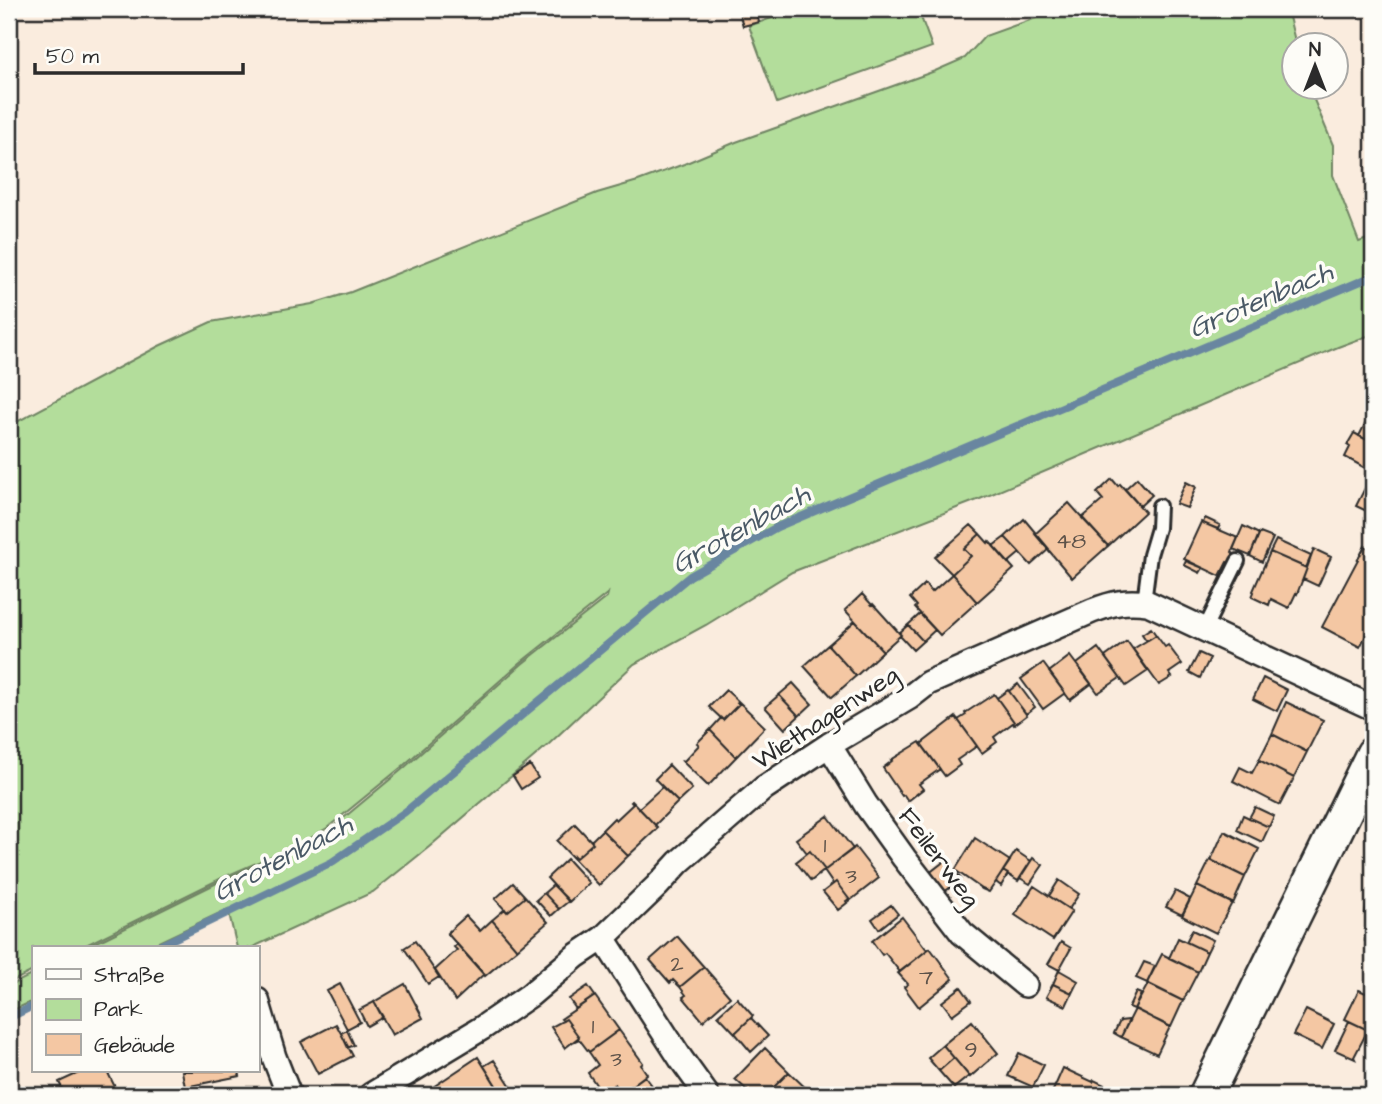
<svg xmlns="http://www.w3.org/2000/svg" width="1382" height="1104" viewBox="0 0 1382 1104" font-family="'Architects Daughter',sans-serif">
	<rect width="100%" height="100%" fill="#faecde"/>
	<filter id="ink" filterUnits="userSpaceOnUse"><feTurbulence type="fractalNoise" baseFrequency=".0143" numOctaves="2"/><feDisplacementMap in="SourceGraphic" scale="14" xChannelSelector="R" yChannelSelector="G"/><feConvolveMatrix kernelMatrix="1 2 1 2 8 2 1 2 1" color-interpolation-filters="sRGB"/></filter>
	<g filter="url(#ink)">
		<path fill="#b3dd9b" stroke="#6f8463" stroke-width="2" d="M797 9H918L932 47 777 103 749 26Z
			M1061 9H1287L1296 45 1294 46V88H1309L1333 145V175L1359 242 1373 237V334L1338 347 980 499 792 572 706 625 634 664 549 744 429 847 373 892 251 948H237L228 909 146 948H85L223 880 305 843 328 831 405 767 522 664 607 597 608 593 520 663 404 765 327 828 304 842 222 878 80 948H33V971L9 983V426L159 346 211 322 312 304 351 292 597 193 638 181 684 164 736 142 935 71 965 58 985 36Z
			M33 974V1001L9 1012V986Z"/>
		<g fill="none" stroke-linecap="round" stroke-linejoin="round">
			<path stroke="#6986a0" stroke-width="8" d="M155 948 332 862 405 812 690 576 777 527 1373 276
				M9 1018 33 1006"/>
		</g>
		<path fill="#f4c7a3" stroke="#2b2b2b" stroke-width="2" d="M738 9H755L759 22 743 26Z
			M1365 424 1373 428V443L1359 436Z
			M1354 433 1373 443V455L1367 469 1345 457 1350 447 1347 445Z
			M1371 476 1373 477V507L1371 513 1356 506Z
			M1137 478 1152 495 1140 506 1125 489Z
			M1112 479 1118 486 1120 484 1145 512 1108 546 1082 518 1103 500 1097 493Z
			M1186 482 1196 487 1187 508 1176 504Z
			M1069 503 1108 546 1072 578 1035 534Z
			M1205 518 1220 525 1218 529 1203 523Z
			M1024 519 1049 549 1031 565 1005 537Z
			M1201 522 1238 538 1232 552 1234 554 1230 563 1227 562 1220 576 1184 559Z
			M971 525 980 534 964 549 971 556 952 574 935 557Z
			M1243 526 1259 534 1250 556 1233 549Z
			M1260 533 1273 538 1262 562 1250 556Z
			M980 534 988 543 989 541 1014 569 977 602 952 574 971 556 964 549Z
			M1005 537 1020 553 1008 563 993 546Z
			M1276 540 1311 556 1306 568 1270 552Z
			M1365 546 1373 550V622L1360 647 1322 627Z
			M1314 549 1331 557 1318 586 1303 579Z
			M1270 552 1307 568 1297 594 1296 593 1289 608 1271 599 1269 605 1252 597 1254 592 1253 591Z
			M1186 561 1203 568 1200 573 1184 565Z
			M952 574 977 602 940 635 915 608 917 606 910 598 925 584 932 592Z
			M862 594 872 605 873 604 901 635 883 651 845 610Z
			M920 614 935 630 923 641 908 625Z
			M855 621 883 651 856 676 828 645Z
			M908 625 923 641 913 650 900 636 901 635 899 633Z
			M1151 628 1156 635 1148 640H1146L1142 634Z
			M1156 635 1165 647 1168 645 1182 664 1169 673 1172 677 1159 685 1133 649Z
			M1127 641 1148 671 1126 686 1105 657Z
			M828 645 856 676 832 697 804 666Z
			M1098 648 1120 678 1098 693 1077 664Z
			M1199 653 1210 658 1200 678 1189 672Z
			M1070 656 1091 684 1070 700 1049 672Z
			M1043 663 1065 693 1043 709 1021 679Z
			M1263 678 1287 690 1277 711 1253 699Z
			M793 683 812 704 799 716 779 695Z
			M1018 684 1035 707 1026 714 1009 691Z
			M726 690 738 701 737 703 739 704 723 720 709 707Z
			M1008 690 1027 715 1014 725 1013 723 1014 722 997 698Z
			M994 694 1014 722 994 737 997 742 982 753 958 720 966 715 965 713Z
			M779 695 799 716 785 729 765 707Z
			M738 701 765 727 736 757 710 730 721 718 723 720 739 704 737 703Z
			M1286 702 1323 720 1307 752 1272 734Z
			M956 717 977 746 957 760 960 765 945 776 921 744Z
			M710 730 736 757 708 786 681 760 684 761 699 745 697 743Z
			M1272 734 1307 752 1294 778 1259 760Z
			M920 742 940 769 919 784 923 789 908 801 904 795 902 796 883 768 892 761 891 760Z
			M1259 760 1294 778 1280 805 1233 781 1240 767 1252 773Z
			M530 765 538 778 521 789 513 776Z
			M669 765 692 789 678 802 655 779Z
			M662 787 678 802 655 825 639 808Z
			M632 801 658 828 628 856 602 830 614 818 616 820 633 804 631 802Z
			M1255 807 1274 816 1269 827 1249 818Z
			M1243 815 1269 827 1262 842 1237 830Z
			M828 816 853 849 825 870 810 851 807 853 796 839Z
			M575 824 593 843 576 858 574 856 573 858 557 841Z
			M602 830 628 856 599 885 573 858 574 856 576 858 593 843 591 841Z
			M1224 831 1259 849 1245 877 1211 860Z
			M975 838 1010 861 989 892 982 889 955 870Z
			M855 847 879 878 847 903 846 901 849 899 836 882 833 884 824 871Z
			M810 851 825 870 811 881 796 862Z
			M1016 851 1031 861 1018 881 1003 871Z
			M1033 858 1043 865 1030 884 1020 878Z
			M567 859 589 883 569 902 547 878Z
			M946 860 961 879 943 893 928 874Z
			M1210 860 1245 877 1233 904 1197 886Z
			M1003 871 1008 874 1001 886 996 882Z
			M1059 880 1079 894 1069 909 1049 896Z
			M836 882 849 899 846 901 847 903 838 910 823 892Z
			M513 883 523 894 524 898 507 912 495 899Z
			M553 885 569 901 559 909 544 893Z
			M1034 886 1072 911 1053 940 1015 915Z
			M1197 886 1232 903 1216 933 1182 916Z
			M1373 888V942L1365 941 1369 915 1365 914 1367 904 1371 905Z
			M1175 891 1190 899 1182 915 1166 907Z
			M544 893 559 909 551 916 536 900Z
			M523 894 548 922 517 949 492 920 505 909 507 912 524 898Z
			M891 905 898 914 879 929 872 919Z
			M466 916 480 931 492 920 517 949 485 976 447 933Z
			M902 917 927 950 900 972 885 953 882 955 872 941Z
			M1192 930 1213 940 1207 952 1186 942Z
			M677 936 704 967 680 987 673 980 670 983 650 960Z
			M1178 938 1207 952 1198 972 1169 958Z
			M415 941 439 977 428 984 404 948Z
			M1061 942 1071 948 1059 970 1048 964Z
			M457 944 484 974 455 1001 435 970 457 950 454 947Z
			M930 948 953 979 919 1007 904 987 908 984 898 973Z
			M1162 954 1198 972 1183 1001 1147 983Z
			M1144 962 1155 966 1147 983 1136 978Z
			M704 967 730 997 703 1021 683 997 686 995 680 987Z
			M1059 970 1078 981 1072 993 1053 984Z
			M340 984 360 1022 347 1029 327 991Z
			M405 984 423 1018 392 1035 374 1002Z
			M1053 984 1072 993 1066 1006 1046 997Z
			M1148 984 1183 1001 1171 1027 1134 1009Z
			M588 986 595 996 576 1009 569 999Z
			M961 987 971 1001 952 1015 942 1002Z
			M1359 990 1373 996V1025L1372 1032 1345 1019Z
			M1136 992 1141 994 1134 1009 1129 1007Z
			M595 996 619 1030 589 1052 579 1039 577 1040 579 1037 566 1019 563 1021 561 1019Z
			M737 998 753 1016 735 1033 718 1015Z
			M374 1002 383 1017 367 1026 359 1010Z
			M1135 1009 1170 1027 1157 1054 1121 1037Z
			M1306 1010 1334 1024 1322 1049 1293 1035Z
			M751 1018 768 1036 751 1052 735 1033Z
			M566 1019 579 1037 565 1048 551 1027Z
			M1129 1020 1121 1037 1114 1033 1120 1021Z
			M972 1021 998 1053 970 1077 943 1045Z
			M1349 1021 1368 1030 1354 1057 1355 1059 1335 1050Z
			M336 1024 353 1056 318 1074 301 1042Z
			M347 1030 354 1045 348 1048 341 1033Z
			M619 1030 643 1063 641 1065 647 1074 622 1093 615 1084 602 1093 588 1073 598 1065 589 1052Z
			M943 1045 954 1058 939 1071 928 1058Z
			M765 1048 789 1072 766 1095H752L735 1079Z
			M1019 1053 1044 1065 1033 1087 1008 1076Z
			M478 1057 500 1092 495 1095H438L433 1087Z
			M954 1058 969 1076 954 1088 939 1071Z
			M494 1060 514 1091 508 1095H502L484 1066Z
			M1063 1068 1093 1082 1094 1080 1125 1095H1051Z
			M83 1071H107L116 1089 103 1095H65L59 1082Z
			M182 1071H239L240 1076 185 1087Z
			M789 1072 812 1094 766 1095Z
			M645 1076 659 1095H625L623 1092Z"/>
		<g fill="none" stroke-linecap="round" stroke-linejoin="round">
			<defs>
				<path id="lane" d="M1144 602 1150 555 1158 528 1159 506
					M1205 628 1238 561"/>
				<path id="street" d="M829 745 866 805 904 858 962 933 1025 985
					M603 938 681 1059 707 1095
					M257 1000 274 1057 289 1095
					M371 1095 482 1028 530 995 576 956 603 938 657 886 679 862 764 788 829 745 910 697 928 683 1092 611C1113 603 1125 600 1148 603L1373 708"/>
				<path id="secondary" d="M1206 1095 1373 754"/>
			</defs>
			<use href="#lane" stroke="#2b2b2b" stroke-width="18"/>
			<use href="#street" stroke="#2b2b2b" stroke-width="28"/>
			<use href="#secondary" stroke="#2b2b2b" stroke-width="38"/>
			<use href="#lane" stroke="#fdfcf7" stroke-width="12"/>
			<use href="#street" stroke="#fdfcf7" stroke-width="23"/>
			<use href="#secondary" stroke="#fdfcf7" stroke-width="33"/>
		</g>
	</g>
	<g text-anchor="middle" stroke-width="7" stroke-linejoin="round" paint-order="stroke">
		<g font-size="23" fill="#5d5249">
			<text x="1071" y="548">48</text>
			<text x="825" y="852">1</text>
			<text x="851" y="883">3</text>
			<text x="677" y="971">2</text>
			<text x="926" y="984">7</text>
			<text x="593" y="1033">1</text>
			<text x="971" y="1057">9</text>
			<text x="616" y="1066">3</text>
		</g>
		<g font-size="26" fill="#2b2b2b" stroke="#fdfcf7">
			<text transform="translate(825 717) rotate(-33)" y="9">Wiethagenweg</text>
			<text transform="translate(940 857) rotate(53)" y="9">Feilerweg</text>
		</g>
		<g font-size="28" font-style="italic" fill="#4a5966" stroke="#fdfcf7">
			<text transform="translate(1260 299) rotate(-23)" y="10">Grotenbach</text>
			<text transform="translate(740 528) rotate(-29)" y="10">Grotenbach</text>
			<text transform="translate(282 857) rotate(-28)" y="10">Grotenbach</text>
		</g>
	</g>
	<rect width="1382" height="1104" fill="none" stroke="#fdfcf7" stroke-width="35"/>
	<rect x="18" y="18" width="1347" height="1069" fill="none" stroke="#2b2b2b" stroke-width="2.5" filter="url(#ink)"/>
	<rect x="32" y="946" width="228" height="126" fill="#fdfcf7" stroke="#a9a8a5" stroke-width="2"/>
	<rect x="46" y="969" width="35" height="10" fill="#fdfcf7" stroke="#a9a8a5" stroke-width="2"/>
	<text x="94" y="982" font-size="21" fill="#2b2b2b">Straße</text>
	<rect x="46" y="999" width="35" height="21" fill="#b3dd9b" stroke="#a9a8a5" stroke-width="2"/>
	<text x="94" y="1016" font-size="21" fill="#2b2b2b">Park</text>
	<rect x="46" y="1034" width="35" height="21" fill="#f4c7a3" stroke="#a9a8a5" stroke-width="2"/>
	<text x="94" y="1052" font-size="21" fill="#2b2b2b">Gebäude</text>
	<g transform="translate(1315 66)"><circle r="33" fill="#fdfcf7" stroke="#a9a8a5" stroke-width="2"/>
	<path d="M0-5L12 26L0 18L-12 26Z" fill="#2b2b2b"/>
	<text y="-10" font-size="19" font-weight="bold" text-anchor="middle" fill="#2b2b2b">N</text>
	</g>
	<path d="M35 63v10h208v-10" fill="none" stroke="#2b2b2b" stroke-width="3.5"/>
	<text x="46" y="63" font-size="21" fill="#2b2b2b" stroke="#fdfcf7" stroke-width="5" paint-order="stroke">50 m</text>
</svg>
